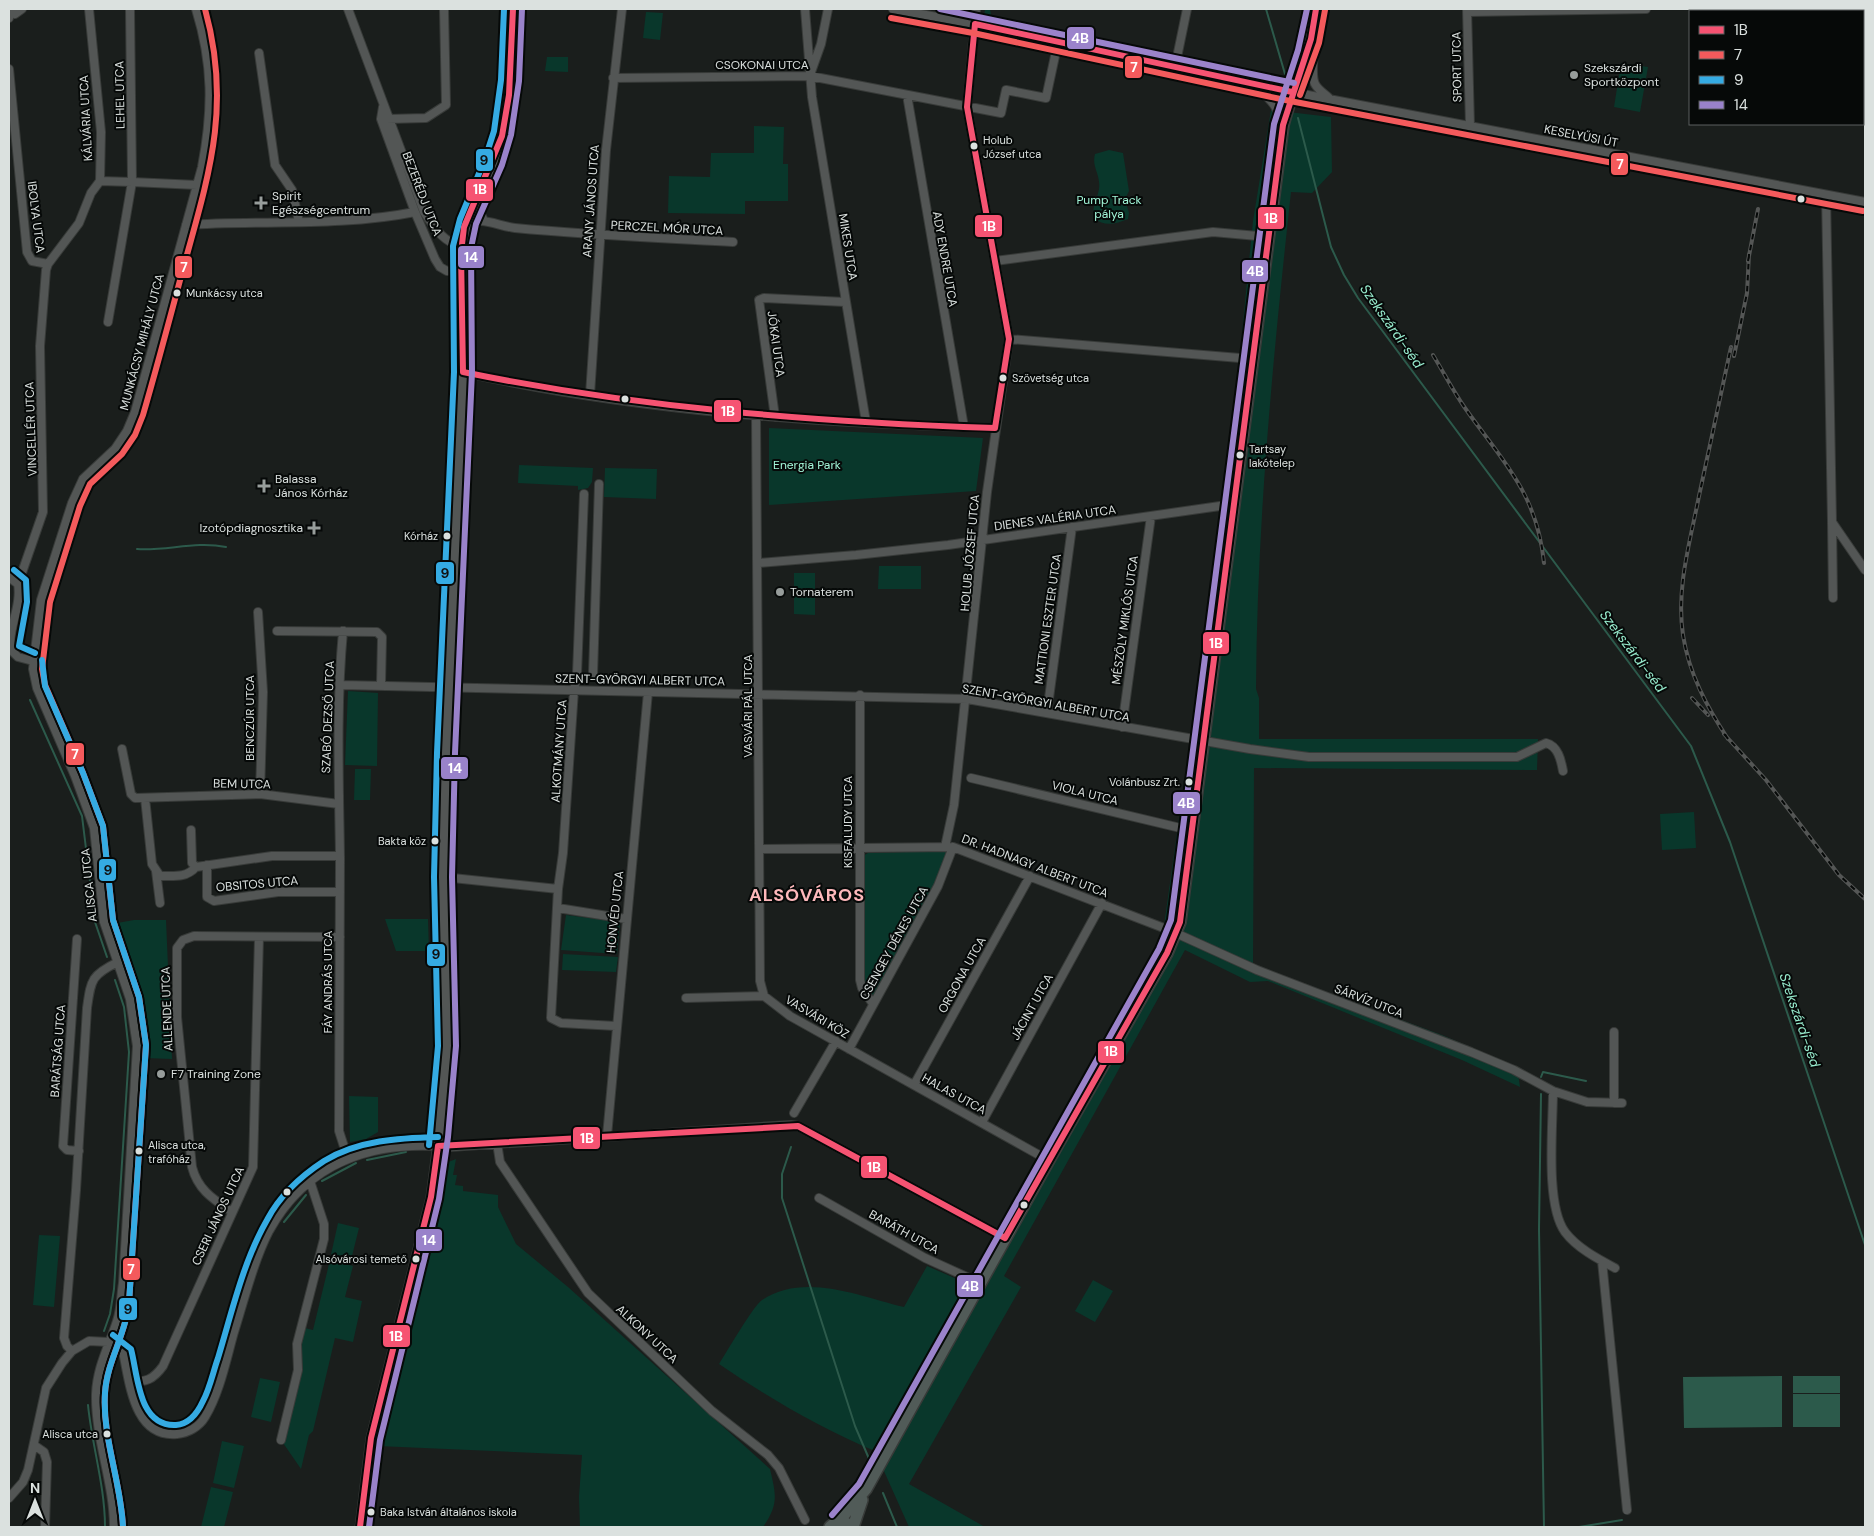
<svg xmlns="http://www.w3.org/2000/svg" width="1874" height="1536" viewBox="0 0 1874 1536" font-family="'DM Sans',sans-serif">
	<rect width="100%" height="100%" fill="#1a1e1c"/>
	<path fill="#09372b" d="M985 9H990L992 20 1039 30V33L988 21 984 18Z
		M646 12 663 13 660 40 643 38Z
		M547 57H568V72L545 71Z
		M1621 63 1648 67 1640 112 1614 107Z
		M1271 110 1331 117 1332 172 1312 193 1291 192C1273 357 1257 522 1256 689L1259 698V739H1538L1537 770 1254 768 1253 965 1442 1035 1517 1067 1520 1087 1462 1060 1268 981 1250 982 1185 950 1004 1276 1021 1287 909 1484 985 1527H909L875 1451C820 1428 769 1398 719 1364 726 1353 754 1305 762 1300 804 1272 859 1296 904 1307L927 1266 966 1283 1057 1130 1162 940 1230 455 1253 221Z
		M754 126 784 127 783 164H788V201H745V214L668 213 669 176 710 177 711 153H754Z
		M1109 150 1123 153 1129 191 1125 199 1129 213 1128 219C1116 224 1104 227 1094 218 1091 202 1101 195 1099 182 1098 171 1092 166 1095 154Z
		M769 428 983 438 976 491 769 505Z
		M519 465 593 468 592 482 588 488 578 490V486L518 483Z
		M605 468 657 469 656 499 604 497Z
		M879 566H921V589H878Z
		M794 573H815V615L794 614Z
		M348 691 378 693 377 766 345 765Z
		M355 769H371L370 800H354Z
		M1694 812 1696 848 1662 850 1660 814Z
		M943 851H946V853L933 891 873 1000 864 985 863 856 868 853Z
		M566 915 620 922 617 954 561 950Z
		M385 919H428L429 951H396Z
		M134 920H166L172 1059 144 1058 145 1020 117 923Z
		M563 954 618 957 616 972 562 970Z
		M349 1096 378 1097V1132L366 1139 350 1142Z
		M456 1159 453 1175H457L455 1185 463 1186V1191L498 1195V1207L516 1244 568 1287 770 1469C776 1495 779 1504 763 1527H580L579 1497 582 1455 378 1446C394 1351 425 1257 446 1163Z
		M338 1223 359 1228 350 1264 330 1259Z
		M39 1235 60 1236 54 1307 33 1305Z
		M330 1260 353 1266 345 1297 362 1301 353 1342 335 1338 313 1431 309 1435 301 1469 281 1440 298 1370 301 1327 313 1330Z
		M1093 1280 1113 1291 1095 1322 1075 1311Z
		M260 1378 280 1382 271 1422 251 1417Z
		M222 1441 244 1446 234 1488 213 1483Z
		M211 1487 233 1492 224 1527H201Z"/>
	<path fill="#2c5a4b" d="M1782 1376V1427L1684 1428 1683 1377Z
		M1793 1376H1840V1393H1793Z
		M1793 1394H1840V1427H1793Z"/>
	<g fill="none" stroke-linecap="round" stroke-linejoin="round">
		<path stroke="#2c5a4b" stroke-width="2" d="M1266 9 1285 74
			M1298 118 1331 247 1344 275 1358 298 1691 746 1730 842 1865 1245
			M137 549C167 551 195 541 226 547
			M30 700 82 816 95 922 107 957
			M1541 1077 1543 1072 1586 1081
			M1541 1094 1539 1229 1544 1527
			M791 1147 782 1174V1198L855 1426 870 1461
			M354 1149 400 1139
			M367 1160 406 1152
			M313 1170 339 1155
			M322 1181 356 1163
			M284 1222 306 1195
			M104 1331 110 1314 114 1289 129 1052 124 1007 115 980
			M88 1405C92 1446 105 1486 105 1527
			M883 1493 897 1527
			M1579 1527 1622 1520"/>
		<defs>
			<path id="minor" d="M348 9 424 212C435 228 442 241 462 247
				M805 9 812 97 866 422
				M893 9 975 24 1292 92 1865 202
				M1467 9 1470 126
				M1468 12 1646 9
				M15 14 22 9
				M9 18 11 9
				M1315 29C1317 44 1309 72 1315 84 1318 90 1325 94 1329 98
				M259 53 275 165 292 190 299 222
				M1175 67 1187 9
				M9 69 27 252 32 261 48 264
				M811 72 821 44 828 9
				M613 78 810 76 1001 113 1006 90 1046 98 1058 42
				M1252 85C1268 96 1277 105 1283 123
				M907 95 964 427
				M383 107 381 119 415 212 435 259 440 267 447 271 462 270
				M387 119 426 118 446 105 444 9
				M100 181 132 182 130 9
				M1826 195 1832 522 1865 570
				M477 199 479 210 484 221
				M186 225C263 220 339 227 415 212
				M464 227C479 214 497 226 515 228 588 235 660 238 733 242
				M995 261 1213 232 1269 237
				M108 322 132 182 197 185
				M1009 339 1252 359
				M463 372C635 411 818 423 995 428
				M590 395 606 150 622 9
				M756 415 760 981 764 996
				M775 417 759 300 764 298 845 302
				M1832 522 1833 598
				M759 563 856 555 948 545 1234 504
				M9 577 18 584C22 607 7 629 11 650L18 657 33 661
				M18 584 43 512 40 346 46 270 48 264 79 223 91 193 100 181 101 132 89 9
				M258 612 263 692 260 794
				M277 631 377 632 382 637 381 685
				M343 631C336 707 339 783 340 858 340 949 339 1040 339 1131L348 1159
				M593 675 599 484
				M341 685 967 699 1250 749 1309 757H1517L1546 743C1558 746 1561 760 1563 771
				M860 695V980L862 988 873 1004
				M1047 713 1072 527
				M1122 727 1151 516
				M122 749 131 794 135 798 260 794 339 804
				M971 778 1193 831
				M145 798 152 864 160 876C175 876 186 878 196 867
				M191 830 192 863 196 867 272 856H340
				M945 847 954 805 987 492 1009 339 967 107 976 9
				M760 849 953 847 1169 930 1257 970 1471 1052 1514 1070 1553 1091 1587 1102 1622 1103
				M207 865V897L214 901 278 892H340
				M156 871 160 903
				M443 877 558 889 551 1018 561 1023 616 1026
				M558 889 563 853 574 690 577 674 584 494
				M558 908 626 919
				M77 939 63 1146 67 1150 79 1151
				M686 998 764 996 790 1016 1048 1160
				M849 1049 938 886 953 847
				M914 1085 1030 876
				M1553 1091C1553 1126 1545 1205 1565 1232 1577 1248 1598 1259 1615 1268
				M1614 1103V1032
				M794 1113 836 1041
				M982 1122 1102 903
				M607 1136 648 692
				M497 1143 500 1162 588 1293 712 1411 768 1455 779 1468 805 1520
				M819 1198 925 1258 980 1283
				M232 1212C213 1199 198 1190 192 1167L177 1017V948L183 940 194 936 340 937
				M1602 1261 1627 1510
				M72 1351 67 1346 64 1338 76 1190 87 1008C91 980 91 975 118 962
				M129 1382C146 1382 153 1380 163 1366L253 1167 259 937
				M281 1440 298 1370 297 1344 324 1239V1224L310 1181
				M34 1445 44 1452 47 1462 45 1527
				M9 1498 23 1482 28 1470 46 1388 62 1363 72 1351 89 1341 108 1342 123 1352C130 1384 134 1438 177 1434 188 1433 199 1427 205 1417 220 1392 226 1360 234 1332 244 1300 254 1260 269 1231 307 1162 373 1140 449 1147L791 1125 798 1126 1005 1238
				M114 1527C114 1482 95 1439 96 1394 97 1367 109 1346 117 1321 121 1310 121 1295 123 1283L137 1046 130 999 104 922 94 828 75 776 37 688 33 669 41 600 72 503 83 479 115 449 127 431 135 412 202 167C213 110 213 64 196 9"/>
			<path id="tertiary" d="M360 1527 371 1438 431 1197 439 1136 447 1046 443 877 446 753 463 372 462 247C466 212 487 183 498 150 512 105 511 56 513 9"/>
			<path id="primary" d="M839 1521 866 1489 1055 1149 1167 953 1180 922 1283 125C1293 86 1312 49 1316 9
				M830 1527 836 1522 846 1523
				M853 1527 862 1500"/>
		</defs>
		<use href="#minor" stroke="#383b39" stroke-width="10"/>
		<use href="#tertiary" stroke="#383b39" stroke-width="11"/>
		<use href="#primary" stroke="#383b39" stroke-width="14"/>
		<use href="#minor" stroke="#535655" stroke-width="8"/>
		<use href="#tertiary" stroke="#535655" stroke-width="9"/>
		<use href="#primary" stroke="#515b58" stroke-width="11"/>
		<defs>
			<path id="rail" d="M1748 261 1758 209
				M1433 355C1444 373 1453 391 1465 408 1503 462 1537 493 1544 563
				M1734 356 1747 293 1749 254
				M1692 698 1708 715
				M1724 734 1766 780 1839 875 1865 899
				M1728 739C1707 707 1689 674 1683 635 1676 588 1690 542 1699 496 1710 447 1720 397 1731 347"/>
		</defs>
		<use href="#rail" stroke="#545655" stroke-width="4"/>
		<use href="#rail" stroke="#060908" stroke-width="2" stroke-dasharray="5.5" stroke-linecap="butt"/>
		<defs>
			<path id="bus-1" d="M975 24 967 107 1009 339 995 428
				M975 24 1292 92
				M463 372C639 408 816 422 995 428
				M463 372 461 253 464 227 502 136 509 95 513 9
				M438 1146 798 1126 1005 1238
				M1005 1238 1167 953 1180 922 1283 125 1311 39 1316 9
				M360 1527 371 1438 431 1197 438 1146"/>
			<path id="bus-2" d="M891 18 973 33 1290 101 1863 211
				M1300 95 1319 43 1325 10
				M123 1527C121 1482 102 1437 105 1393 107 1361 126 1334 129 1303L146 1045 139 997 113 920 103 826 83 773 45 685 42 669 50 602 80 506 90 484 122 454 135 435 143 415C157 367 170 318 183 269 209 175 232 106 205 9"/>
			<path id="bus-3" d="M14 570 26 580 27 602 19 646 35 653
				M42 660 45 686 83 773 103 826 113 920 139 997 146 1045 129 1303C126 1334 107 1361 105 1393 102 1437 121 1482 123 1527
				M429 1145 438 1046 434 877 437 753 454 372 453 246 460 219 485 159 494 131 501 80 504 9
				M113 1335 131 1349C138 1375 138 1427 176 1425 190 1424 198 1412 203 1401 210 1388 213 1372 218 1358 232 1312 243 1262 267 1220 280 1195 301 1176 324 1161 358 1140 400 1138 438 1137"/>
			<path id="bus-4" d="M369 1527 380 1440 439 1199 448 1137 456 1046 452 877 455 753 472 372 471 248 476 224 502 165 511 135 519 81 522 9"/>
			<path id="bus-5" d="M940 9 1294 83
				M832 1515 859 1484 1159 949 1171 920 1274 124 1298 50 1307 9"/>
		</defs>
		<use href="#bus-1" stroke="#060908" stroke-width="10"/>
		<use href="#bus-2" stroke="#060908" stroke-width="10"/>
		<use href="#bus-3" stroke="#060908" stroke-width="10"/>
		<use href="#bus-4" stroke="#060908" stroke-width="10"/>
		<use href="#bus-5" stroke="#060908" stroke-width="10"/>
		<use href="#bus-1" stroke="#f65372" stroke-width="6"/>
		<use href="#bus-2" stroke="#f45a5c" stroke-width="6"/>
		<use href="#bus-3" stroke="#35abe3" stroke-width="6"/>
		<use href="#bus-4" stroke="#9982ca" stroke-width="6"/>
		<use href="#bus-5" stroke="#9b83cb" stroke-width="6"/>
	</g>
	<g fill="#979d9b" stroke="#060908" stroke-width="2">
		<circle cx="1574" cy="75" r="5"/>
		<path d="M258.5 195.5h5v5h5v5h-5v5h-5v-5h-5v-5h5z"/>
		<path d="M261.5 478.5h5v5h5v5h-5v5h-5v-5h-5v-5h5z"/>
		<path d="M311.5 520.5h5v5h5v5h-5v5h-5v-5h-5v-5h5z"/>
		<circle cx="780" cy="592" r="5"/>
		<circle cx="161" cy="1074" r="5"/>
	</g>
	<g fill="#dbe1df" stroke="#060908" stroke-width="2">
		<circle cx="974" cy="146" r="4.5"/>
		<circle cx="1801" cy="199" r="4.5"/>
		<circle cx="177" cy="293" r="4.5"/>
		<circle cx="1003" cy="378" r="4.5"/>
		<circle cx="625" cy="399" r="4.5"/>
		<circle cx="1240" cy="455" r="4.5"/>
		<circle cx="447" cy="536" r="4.5"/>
		<circle cx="1189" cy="782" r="4.5"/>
		<circle cx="435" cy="841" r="4.5"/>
		<circle cx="139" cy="1151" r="4.5"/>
		<circle cx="287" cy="1192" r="4.5"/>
		<circle cx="1024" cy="1205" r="4.5"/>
		<circle cx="416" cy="1259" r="4.5"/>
		<circle cx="107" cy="1434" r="4.5"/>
		<circle cx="371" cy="1512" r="4.5"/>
	</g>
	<g text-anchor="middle" stroke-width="4" stroke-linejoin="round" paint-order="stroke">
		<g font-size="11" fill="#dbe1df" stroke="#060908" text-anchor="start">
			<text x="983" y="144">Holub<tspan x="983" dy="14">József utca</tspan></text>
			<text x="186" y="297">Munkácsy utca</text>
			<text x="1012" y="382">Szövetség utca</text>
			<text x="1249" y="453">Tartsay<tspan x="1249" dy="14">lakótelep</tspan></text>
			<text x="438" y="540" text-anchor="end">Kórház</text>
			<text x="1180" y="786" text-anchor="end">Volánbusz Zrt.</text>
			<text x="426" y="845" text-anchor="end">Bakta köz</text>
			<text x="148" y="1149">Alisca utca,<tspan x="148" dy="14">trafóház</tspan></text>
			<text x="407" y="1263" text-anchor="end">Alsóvárosi temető</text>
			<text x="98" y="1438" text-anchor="end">Alisca utca</text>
			<text x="380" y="1516">Baka István általános iskola</text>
		</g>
		<g font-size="12" fill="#dbe1df" stroke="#060908">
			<text x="762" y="69">CSOKONAI UTCA</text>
			<text transform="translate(1457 67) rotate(-91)" y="4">SPORT UTCA</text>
			<text transform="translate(120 95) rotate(-91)" y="4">LEHEL UTCA</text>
			<text transform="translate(86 118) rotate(-93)" y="4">KÁLVÁRIA UTCA</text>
			<text transform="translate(1581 136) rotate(11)" y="4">KESELYŰSI ÚT</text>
			<text transform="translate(422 194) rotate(69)" y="4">BEZERÉDJ UTCA</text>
			<text transform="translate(591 201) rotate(-86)" y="4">ARANY JÁNOS UTCA</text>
			<text transform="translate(36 217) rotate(83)" y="4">IBOLYA UTCA</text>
			<text transform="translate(667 228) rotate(3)" y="4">PERCZEL MÓR UTCA</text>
			<text transform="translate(848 247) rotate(81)" y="4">MIKES UTCA</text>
			<text transform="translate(945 259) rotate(80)" y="4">ADY ENDRE UTCA</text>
			<text transform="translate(142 342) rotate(-75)" y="4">MUNKÁCSY MIHÁLY UTCA</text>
			<text transform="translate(776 344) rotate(82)" y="4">JÓKAI UTCA</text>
			<text transform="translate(31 429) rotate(-92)" y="4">VINCELLÉR UTCA</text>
			<text transform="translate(1055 518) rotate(-8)" y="4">DIENES VALÉRIA UTCA</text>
			<text transform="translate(970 553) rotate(-85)" y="4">HOLUB JÓZSEF UTCA</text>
			<text transform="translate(1048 619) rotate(-82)" y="4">MATTIONI ESZTER UTCA</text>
			<text transform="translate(1125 620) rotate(-82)" y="4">MÉSZÖLY MIKLÓS UTCA</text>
			<text transform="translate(640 680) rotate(1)" y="4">SZENT-GYÖRGYI ALBERT UTCA</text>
			<text transform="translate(1046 703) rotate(10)" y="4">SZENT-GYÖRGYI ALBERT UTCA</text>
			<text transform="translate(748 706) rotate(-90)" y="4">VASVÁRI PÁL UTCA</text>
			<text transform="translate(328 717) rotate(-88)" y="4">SZABÓ DEZSŐ UTCA</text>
			<text transform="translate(250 718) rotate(-90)" y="4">BENCZÚR UTCA</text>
			<text transform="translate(559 751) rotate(-86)" y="4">ALKOTMÁNY UTCA</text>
			<text transform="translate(242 784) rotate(1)" y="4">BEM UTCA</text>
			<text transform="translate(1085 793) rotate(14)" y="4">VIOLA UTCA</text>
			<text transform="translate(848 822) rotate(-90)" y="4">KISFALUDY UTCA</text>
			<text transform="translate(1035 866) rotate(21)" y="4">DR. HADNAGY ALBERT UTCA</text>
			<text transform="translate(257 884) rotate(-5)" y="4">OBSITOS UTCA</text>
			<text transform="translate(89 885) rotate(-96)" y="4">ALISCA UTCA</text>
			<text transform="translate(615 912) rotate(-84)" y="4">HONVÉD UTCA</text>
			<text transform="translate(894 943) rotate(-61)" y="4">CSENGEY DÉNES UTCA</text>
			<text transform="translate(962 975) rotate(-61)" y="4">ORGONA UTCA</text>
			<text transform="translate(328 982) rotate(-90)" y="4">FÁY ANDRÁS UTCA</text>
			<text transform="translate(1369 1001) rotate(21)" y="4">SÁRVÍZ UTCA</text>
			<text transform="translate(1032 1007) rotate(-61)" y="4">JÁCINT UTCA</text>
			<text transform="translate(167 1009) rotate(-92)" y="4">ALLENDE UTCA</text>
			<text transform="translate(817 1017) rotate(31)" y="4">VASVÁRI KÖZ</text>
			<text transform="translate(58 1051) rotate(-86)" y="4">BARÁTSÁG UTCA</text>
			<text transform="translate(954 1094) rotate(29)" y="4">HALAS UTCA</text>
			<text transform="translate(218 1216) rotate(-65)" y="4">CSERI JÁNOS UTCA</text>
			<text transform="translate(904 1232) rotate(29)" y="4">BARÁTH UTCA</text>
			<text transform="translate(647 1334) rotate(43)" y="4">ALKONY UTCA</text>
		</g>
		<g font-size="12" fill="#dbe1df" stroke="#060908" text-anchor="start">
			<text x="1584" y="72">Szekszárdi<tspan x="1584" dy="14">Sportközpont</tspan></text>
			<text x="272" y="200">Spirit<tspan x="272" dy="14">Egészségcentrum</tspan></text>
			<text x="275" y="483">Balassa<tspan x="275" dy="14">János Kórház</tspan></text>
			<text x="303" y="532" text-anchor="end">Izotópdiagnosztika</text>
			<text x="790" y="596">Tornaterem</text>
			<text x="171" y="1078">F7 Training Zone</text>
		</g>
		<g font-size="12" fill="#a2f6d8" stroke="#060908">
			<text x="1109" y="204">Pump Track<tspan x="1109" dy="14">pálya</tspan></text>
			<text x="807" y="469">Energia Park</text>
		</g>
		<g font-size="14" font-style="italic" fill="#97ebcd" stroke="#060908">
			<text transform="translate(1392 326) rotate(55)" y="5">Szekszárdi-séd</text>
			<text transform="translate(1633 651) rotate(53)" y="5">Szekszárdi-séd</text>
			<text transform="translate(1800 1020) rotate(71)" y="5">Szekszárdi-séd</text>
		</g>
		<g font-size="18" font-weight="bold" letter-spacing="1" fill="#fdb8bb" stroke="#060908">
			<text x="807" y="901">ALSÓVÁROS</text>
		</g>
	</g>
	<g stroke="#060908" stroke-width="2">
		<rect x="1066" y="26" width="29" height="24" rx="5" fill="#9b83cb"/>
		<rect x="1124" y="55" width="19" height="24" rx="5" fill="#f45a5c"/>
		<rect x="475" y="148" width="19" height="24" rx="5" fill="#35abe3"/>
		<rect x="1610" y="152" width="19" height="24" rx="5" fill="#f45a5c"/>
		<rect x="465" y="178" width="29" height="24" rx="5" fill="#f65372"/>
		<rect x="1257" y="206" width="28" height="24" rx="5" fill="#f65372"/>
		<rect x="974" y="214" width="29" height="24" rx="5" fill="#f65372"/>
		<rect x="457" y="245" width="28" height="24" rx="5" fill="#9982ca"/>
		<rect x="174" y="255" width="19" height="24" rx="5" fill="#f45a5c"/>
		<rect x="1241" y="259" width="28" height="24" rx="5" fill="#9b83cb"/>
		<rect x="713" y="399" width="29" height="24" rx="5" fill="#f65372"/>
		<rect x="435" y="561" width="20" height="24" rx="5" fill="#35abe3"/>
		<rect x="1202" y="631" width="28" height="24" rx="5" fill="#f65372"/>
		<rect x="65" y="742" width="20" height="24" rx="5" fill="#f45a5c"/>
		<rect x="440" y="756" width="29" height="24" rx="5" fill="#9982ca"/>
		<rect x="1172" y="791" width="29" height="24" rx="5" fill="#9b83cb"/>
		<rect x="98" y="858" width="19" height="24" rx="5" fill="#35abe3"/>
		<rect x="426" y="943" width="20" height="24" rx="5" fill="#35abe3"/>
		<rect x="1097" y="1040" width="28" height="24" rx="5" fill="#f65372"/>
		<rect x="572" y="1126" width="29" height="24" rx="5" fill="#f65372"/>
		<rect x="860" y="1155" width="28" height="24" rx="5" fill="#f65372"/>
		<rect x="415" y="1228" width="28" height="24" rx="5" fill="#9982ca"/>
		<rect x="122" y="1257" width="19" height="24" rx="5" fill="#f45a5c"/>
		<rect x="956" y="1274" width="28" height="24" rx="5" fill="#9b83cb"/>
		<rect x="118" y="1297" width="20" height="24" rx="5" fill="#35abe3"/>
		<rect x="382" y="1324" width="29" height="24" rx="5" fill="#f65372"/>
	</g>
	<g font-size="14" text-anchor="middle" font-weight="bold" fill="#fff">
		<text x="1080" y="43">4B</text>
		<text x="1134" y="72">7</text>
		<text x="1620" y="169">7</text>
		<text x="480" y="194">1B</text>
		<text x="1271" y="223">1B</text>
		<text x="989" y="231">1B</text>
		<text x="471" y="262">14</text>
		<text x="184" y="272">7</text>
		<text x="1255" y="276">4B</text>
		<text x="728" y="416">1B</text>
		<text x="1216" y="648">1B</text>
		<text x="75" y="759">7</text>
		<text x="455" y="773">14</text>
		<text x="1186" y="808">4B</text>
		<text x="1111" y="1056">1B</text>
		<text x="587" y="1143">1B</text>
		<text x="874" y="1172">1B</text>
		<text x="429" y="1245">14</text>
		<text x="131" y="1274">7</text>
		<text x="970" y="1291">4B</text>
		<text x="396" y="1341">1B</text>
	</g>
	<g font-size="14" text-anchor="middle" font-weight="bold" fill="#111">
		<text x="484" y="165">9</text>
		<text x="445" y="578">9</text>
		<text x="108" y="875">9</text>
		<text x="436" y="959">9</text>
		<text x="128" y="1314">9</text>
	</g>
	<rect width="1874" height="1536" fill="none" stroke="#dbe1df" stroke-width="20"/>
	<rect x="1689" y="10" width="175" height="115" fill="#060908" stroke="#5b5f5e"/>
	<rect x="1699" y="26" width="25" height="8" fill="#f65372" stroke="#5b5f5e"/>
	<text x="1734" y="35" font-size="15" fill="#dbe1df">1B</text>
	<rect x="1699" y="51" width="25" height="8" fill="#f45a5c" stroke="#5b5f5e"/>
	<text x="1734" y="60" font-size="15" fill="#dbe1df">7</text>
	<rect x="1699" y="76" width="25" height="8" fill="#35abe3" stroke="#5b5f5e"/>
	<text x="1734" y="85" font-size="15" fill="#dbe1df">9</text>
	<rect x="1699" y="101" width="25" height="8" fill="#9982ca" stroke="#5b5f5e"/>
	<text x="1734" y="110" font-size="15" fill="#dbe1df">14</text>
	<g transform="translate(35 1501)" stroke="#060908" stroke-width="4" paint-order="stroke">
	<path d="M0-4L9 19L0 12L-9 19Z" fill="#dbe1df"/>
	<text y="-8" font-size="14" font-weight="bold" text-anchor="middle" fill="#dbe1df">N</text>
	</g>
</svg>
